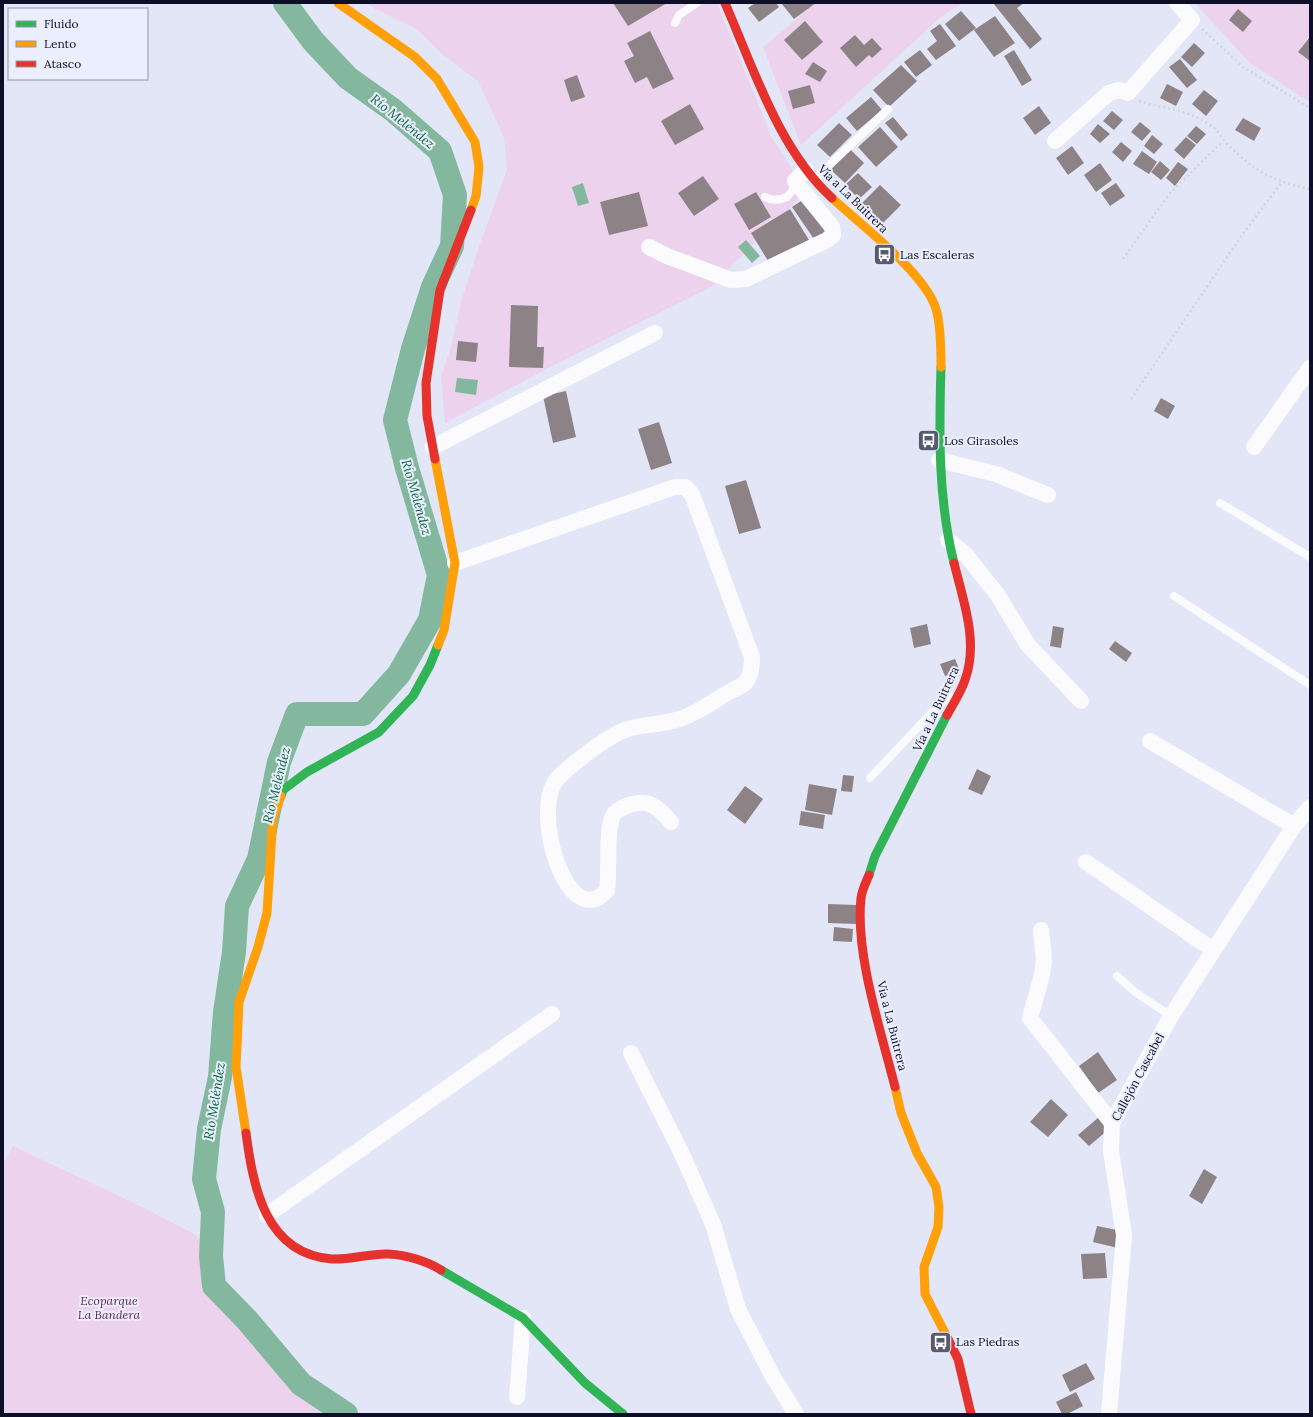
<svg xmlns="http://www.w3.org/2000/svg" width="1313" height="1417" viewBox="0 0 1313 1417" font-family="Lora,serif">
	<rect width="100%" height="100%" fill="#e2e6f6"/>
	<path fill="#ecd2ed" d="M367 3H717L772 138 806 191 711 287 550 367 445 423 441 377 451 347 461 302 478 249 507 170 504 137 478 81 442 54 417 29 373 8Z
		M816 3H963L942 16 801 145 763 47Z
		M1195 3H1310V102L1250 63Z
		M13 1146 144 1208 196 1235 211 1256 214 1286 247 1320 301 1384 346 1414H3V1164Z"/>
	<path fill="#83b89f" d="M583 183 589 203 578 206 572 187Z
		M746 240 760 256 752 263 738 247Z
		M457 378 478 380 476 395 455 392Z"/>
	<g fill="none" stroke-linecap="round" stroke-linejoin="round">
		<path stroke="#83b89f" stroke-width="24" d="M285 3 313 41 348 78 393 110 440 151 455 195 452 246 433 287 413 349 395 420 407 468 439 575 430 620 399 674 363 714H297L279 762 259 859 237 906 234 952 225 1012 220 1077 209 1129 204 1179 213 1212 211 1256 214 1286 247 1320 301 1384 346 1414"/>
	</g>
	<path fill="#8d8286" d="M613 3H667L628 26Z
		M755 3H776L779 7 759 22 748 8Z
		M781 3H816L794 19Z
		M993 3H1024L1017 8 1042 39 1030 49Z
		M1238 9 1252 21 1243 32 1229 20Z
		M961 11 976 28 959 41 945 24Z
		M995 16 1015 43 994 57 974 30Z
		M805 21 823 42 802 60 784 40Z
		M940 24 956 46 936 60 927 49 937 41 930 31Z
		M650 31 674 79 653 89 647 77 635 83 624 61 634 56 627 43Z
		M855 35 864 45 872 38 882 49 872 58 869 55 856 67 840 48Z
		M1310 37V61L1298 52Z
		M1194 43 1205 53 1192 67 1181 57Z
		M920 50 932 65 916 77 904 62Z
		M1014 50 1032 80 1022 86 1004 56Z
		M1180 59 1197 80 1187 88 1169 67Z
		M813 62 827 71 820 82 805 74Z
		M901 65 917 81 889 107 873 90Z
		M577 75 585 97 571 102 564 80Z
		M1167 84 1183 92 1176 106 1160 98Z
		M810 85 815 103 793 109 788 91Z
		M1204 90 1218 101 1206 116 1192 104Z
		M871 97 882 110 857 131 846 118Z
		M690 104 704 129 675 145 661 121Z
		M1039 106 1051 123 1035 135 1023 118Z
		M1112 111 1123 120 1114 130 1103 121Z
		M893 117 908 135 901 141 885 123Z
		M1243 118 1261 128 1254 141 1235 130Z
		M1140 122 1151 131 1142 141 1131 132Z
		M839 123 852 135 830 157 817 145Z
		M1098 124 1110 134 1100 143 1090 134Z
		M1196 126 1206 134 1197 144 1187 136Z
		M880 127 898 147 876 167 858 147Z
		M1152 135 1163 144 1154 154 1144 146Z
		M1186 137 1196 145 1184 159 1174 150Z
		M1121 142 1132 151 1123 162 1112 152Z
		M1072 146 1084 163 1068 175 1056 158Z
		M850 149 864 163 845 183 830 169Z
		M1142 151 1157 162 1149 174 1133 164Z
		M1160 161 1170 170 1161 180 1151 172Z
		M1178 162 1188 169 1175 186 1166 178Z
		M1100 163 1112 180 1096 192 1084 175Z
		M858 173 872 187 859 199 845 185Z
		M703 176 719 199 694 216 678 193Z
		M1116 183 1125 196 1110 206 1101 193Z
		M880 185 901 205 882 224 861 204Z
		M639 192 648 226 609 235 600 202Z
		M756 192 771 217 749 230 734 204Z
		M807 197 831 231 816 242 792 207Z
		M790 209 809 240 770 264 751 233Z
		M511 305 538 306 537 347H544L543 368 509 367Z
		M458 341 478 343 476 362 456 360Z
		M566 391 576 437 553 443 543 396Z
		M1161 398 1175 406 1168 419 1154 411Z
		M659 422 672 463 651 470 638 429Z
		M746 480 761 528 739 534 725 486Z
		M927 624 931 644 914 648 910 628Z
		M1053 626 1064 628 1061 648 1050 646Z
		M1115 641 1132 653 1126 662 1109 649Z
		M955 659 960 671 945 676 940 664Z
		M977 769 991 776 982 795 968 789Z
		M843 775 854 776 852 792 841 791Z
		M809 784 837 789 832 815 805 810Z
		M745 786 763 799 745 824 727 810Z
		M801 811 825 815 823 829 799 825Z
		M828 904 856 905V924L828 923Z
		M834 927 853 929 852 942 833 941Z
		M1098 1052 1117 1080 1098 1093 1079 1066Z
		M1051 1099 1068 1115 1048 1137 1030 1122Z
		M1099 1117 1109 1129 1089 1146 1078 1135Z
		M1204 1169 1217 1177 1202 1204 1189 1196Z
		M1097 1226 1122 1231 1118 1248 1093 1242Z
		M1105 1253 1107 1278 1083 1279 1081 1254Z
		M1086 1363 1095 1379 1070 1392 1062 1375Z
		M1076 1392 1083 1406 1067 1414H1062L1056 1402Z"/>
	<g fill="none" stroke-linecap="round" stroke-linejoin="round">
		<path stroke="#d4d5db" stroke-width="2.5" stroke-dasharray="2 3" stroke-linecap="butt" d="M1202 29 1243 67 1310 108
			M1139 101C1166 110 1183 107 1210 125 1219 130 1221 139 1228 145 1256 172 1272 181 1310 189
			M1123 259 1170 193 1223 141
			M1131 399 1242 235 1281 183"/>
		<path stroke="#fbfbfe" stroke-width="8" d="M675 23 679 15 697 3
			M815 179 888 109
			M765 197C772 201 780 200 787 197L792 191 795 181
			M1220 503 1310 557
			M1174 596 1310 685
			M870 778 940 704 950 697
			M1117 976 1135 992 1171 1016"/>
		<path stroke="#fbfbfe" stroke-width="16" d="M1055 141 1109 93 1119 90 1128 93 1192 20 1177 3
			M649 247 667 256 731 280 746 279 827 240 833 235 832 227 795 181 806 170
			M433 447 655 333
			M1254 447 1310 368
			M939 460 996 474 1048 495
			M948 540 966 555 997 594 1028 645 1081 701
			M455 563 675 487H685L692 494 752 657C752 666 751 677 745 683 741 687 734 689 729 692 712 702 695 715 676 720 660 725 643 724 628 729 610 734 573 763 559 777 528 807 568 936 607 890 610 871 605 827 614 814 619 808 626 806 633 804 651 799 659 809 671 822
			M1150 741 1294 826
			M1086 862 1213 950
			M1041 930 1044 960 1042 975 1030 1018 1112 1123
			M631 1053 681 1152 713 1224 738 1309 772 1375 796 1414
			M267 1215 552 1014
			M517 1397 523 1318
			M1109 1414 1124 1235 1111 1151 1112 1123 1171 1016 1294 826 1310 807"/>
		<path stroke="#30b455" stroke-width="9" d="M941 367C939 433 938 499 954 563
			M281 796 283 790 307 772 379 732 413 696 430 665 438 645
			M869 875 875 856 947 715
			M441 1270 523 1318 585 1383 623 1414"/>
		<path stroke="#ff9f0a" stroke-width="9" d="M338 3 415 57 437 79 475 142 479 167 476 196 471 210
			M832 198C860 224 925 273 936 309 941 325 941 350 941 367
			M435 459 455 563 444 630 438 645
			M895 1087 901 1113 917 1153 936 1187 939 1207 938 1227 924 1267 925 1294 948 1339
			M246 1133 236 1067 239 1002 258 947 267 913 273 817 281 796"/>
		<path stroke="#e5322d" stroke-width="9" d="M725 3C753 67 779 150 832 198
			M435 459 427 416 426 383 440 290 471 210
			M947 715C953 704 961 692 965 680 979 642 963 600 954 563
			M869 875C866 882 862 890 861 898 855 954 881 1031 895 1087
			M246 1133C253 1186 265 1254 332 1259 351 1260 370 1253 389 1254 406 1255 427 1261 441 1270
			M948 1339 958 1359 971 1414"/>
	</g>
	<defs>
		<symbol id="bus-square" viewBox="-11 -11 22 22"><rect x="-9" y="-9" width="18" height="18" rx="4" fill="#585a70" stroke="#ebeefd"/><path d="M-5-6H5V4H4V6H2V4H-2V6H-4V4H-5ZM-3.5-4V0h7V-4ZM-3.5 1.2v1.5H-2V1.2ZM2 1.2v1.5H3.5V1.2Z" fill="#fff"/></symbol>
	</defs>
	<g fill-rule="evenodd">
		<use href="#bus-square" x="872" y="242" width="25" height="25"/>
		<use href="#bus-square" x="916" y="428" width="25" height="25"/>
		<use href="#bus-square" x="928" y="1330" width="25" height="25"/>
	</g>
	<g text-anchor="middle" stroke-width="4" stroke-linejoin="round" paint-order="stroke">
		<g font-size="12" fill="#0d0f28" stroke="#ebeefd">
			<text transform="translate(853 199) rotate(44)" y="4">Vía a La Buitrera</text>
			<text transform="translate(936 709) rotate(-65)" y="4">Vía a La Buitrera</text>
			<text transform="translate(892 1026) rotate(76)" y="4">Vía a La Buitrera</text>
			<text transform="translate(1138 1077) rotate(-62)" y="4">Callejón Cascabel</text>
		</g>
		<g font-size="12" fill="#0d0f28" stroke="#ebeefd" text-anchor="start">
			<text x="900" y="259">Las Escaleras</text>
			<text x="944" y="445">Los Girasoles</text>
			<text x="956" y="1346">Las Piedras</text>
		</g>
		<g font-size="12" font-style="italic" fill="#681c59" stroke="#ebeefd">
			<text x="109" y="1305">Ecoparque<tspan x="109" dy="14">La Bandera</tspan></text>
		</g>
		<g font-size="13" font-style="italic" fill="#04643b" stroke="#ebeefd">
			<text transform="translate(403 121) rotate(39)" y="5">Río Meléndez</text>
			<text transform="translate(417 497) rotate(74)" y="5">Río Meléndez</text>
			<text transform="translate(276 785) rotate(-76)" y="5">Río Meléndez</text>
			<text transform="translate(214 1101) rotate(-81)" y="5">Río Meléndez</text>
		</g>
	</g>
	<rect width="1313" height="1417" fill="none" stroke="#0d0f28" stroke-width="8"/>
	<rect x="8" y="8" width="140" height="72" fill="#ebeefd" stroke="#9295a8"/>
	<rect x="16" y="21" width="20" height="6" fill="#30b455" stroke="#9295a8"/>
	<text x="44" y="28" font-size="12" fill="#0d0f28">Fluido</text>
	<rect x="16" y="41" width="20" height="6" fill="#ff9f0a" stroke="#9295a8"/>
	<text x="44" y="48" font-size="12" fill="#0d0f28">Lento</text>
	<rect x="16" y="61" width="20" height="6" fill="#e5322d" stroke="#9295a8"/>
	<text x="44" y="68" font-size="12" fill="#0d0f28">Atasco</text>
</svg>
